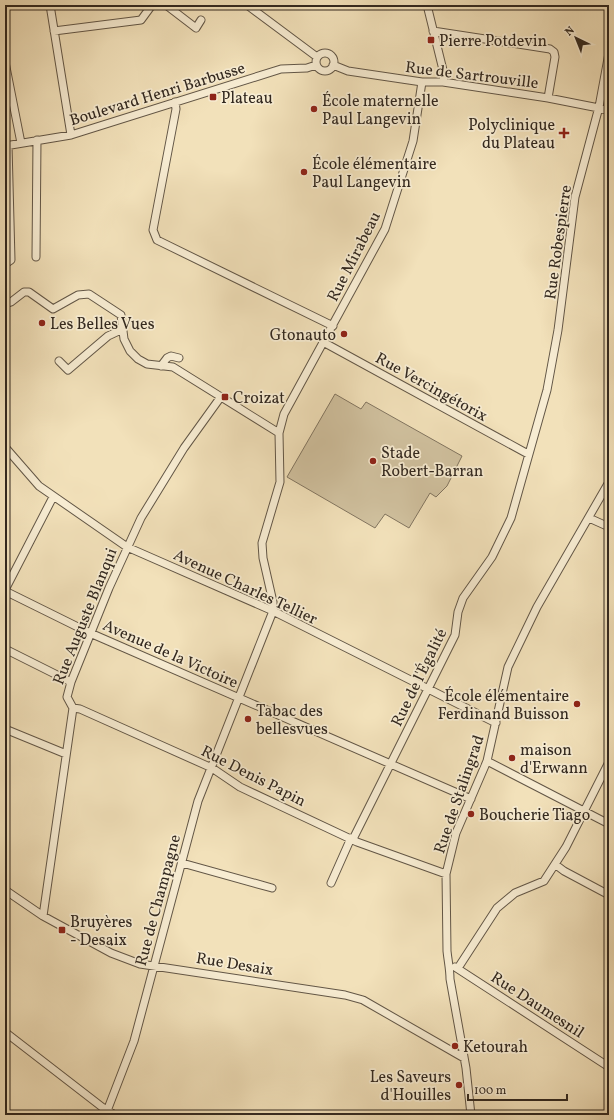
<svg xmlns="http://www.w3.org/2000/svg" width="614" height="1120" viewBox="0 0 614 1120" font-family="Vollkorn,serif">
	<rect width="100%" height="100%" fill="#f2e1ba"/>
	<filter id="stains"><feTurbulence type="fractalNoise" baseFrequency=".005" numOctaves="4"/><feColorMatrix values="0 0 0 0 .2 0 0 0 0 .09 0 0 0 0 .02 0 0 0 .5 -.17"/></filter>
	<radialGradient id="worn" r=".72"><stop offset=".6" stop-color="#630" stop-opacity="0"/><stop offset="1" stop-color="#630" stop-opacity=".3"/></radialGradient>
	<path fill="#d1c2a0" stroke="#827560" d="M335 394 361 409 366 402 462 456 447 486 436 497 430 493 409 528 385 514 375 528 287 477Z"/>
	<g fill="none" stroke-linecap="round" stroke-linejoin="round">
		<defs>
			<path id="minor" d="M50 5 71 135
				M166 5 196 28 201 20
				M247 5 317 57
				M427 5 444 74 443 82
				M54 31 141 20 152 5
				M433 31 550 49 554 52 555 57 548 98
				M316 62a9 9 0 1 1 18 0a9 9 0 1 1-18 0Z
				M5 62 21 143
				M333 65 348 71 422 82H443L548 98 609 110
				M175 102 176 109 153 230 157 240 333 326
				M5 146 71 135 281 69 307 68 316 65
				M36 257 37 140
				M5 264 11 260 8 145
				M5 304 11 302 24 292H29L53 309 78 295 89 294 121 315 124 339 130 351 138 359 147 364 173 367 279 433
				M323 342 528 454
				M59 361 68 370 108 336 123 329
				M161 366 167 358 171 356 179 358
				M5 447 39 486 127 547 273 611 496 723
				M589 518 609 527
				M5 590 53 497
				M5 591 90 633 471 799
				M5 649 71 682
				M73 708 80 709 212 768 240 787 357 842 446 874
				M5 729 66 754
				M487 761 609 824
				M353 839 455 635 458 612 463 598 492 557 511 518 547 390 558 330 575 197 599 107 609 53
				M182 863 272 888
				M556 865 564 871 609 895
				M331 883 351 838
				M5 890 43 916 111 953 140 964 345 995 363 1000 464 1058
				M43 916 73 708 67 697 71 682 109 588 141 518 184 448 220 398
				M455 967 609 1067
				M458 968 497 908 515 893 544 881 566 847 609 762
				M5 1032 102 1107 115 1115
				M107 1111 134 1041 198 801 273 611V602L263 558 262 543 280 482 279 433 284 414 385 229 413 141 422 82
				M471 1115 466 1068 450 979C450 969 448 961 447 951L446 874 456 833 487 761 508 667 537 607 609 482"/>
		</defs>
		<use href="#minor" stroke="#625646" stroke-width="9"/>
		<use href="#minor" stroke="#f7ecd2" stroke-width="7"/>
	</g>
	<g fill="#8f2418" stroke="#f7ecd2" stroke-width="1.5">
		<rect x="427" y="36" width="8" height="8" rx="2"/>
		<rect x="209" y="93" width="8" height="8" rx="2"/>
		<circle cx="314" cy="109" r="4"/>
		<path d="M562 127h4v4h4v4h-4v4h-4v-4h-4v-4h4z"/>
		<circle cx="304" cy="172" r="4"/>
		<circle cx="42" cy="323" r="4"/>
		<circle cx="344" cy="334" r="4"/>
		<rect x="221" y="393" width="8" height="8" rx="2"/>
		<circle cx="373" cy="461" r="4"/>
		<circle cx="577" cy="704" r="4"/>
		<circle cx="248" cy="719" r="4"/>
		<circle cx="512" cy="758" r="4"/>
		<circle cx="471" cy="814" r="4"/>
		<rect x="58" y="926" width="8" height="8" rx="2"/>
		<circle cx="455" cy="1046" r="4"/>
		<circle cx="459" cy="1085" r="4"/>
	</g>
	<g text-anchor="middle" stroke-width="3.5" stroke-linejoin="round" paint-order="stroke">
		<g font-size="16" fill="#32281f" stroke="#f7ecd2" text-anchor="start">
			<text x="439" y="46">Pierre Potdevin</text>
			<text x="221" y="103">Plateau</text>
			<text x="322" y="106">École maternelle<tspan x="322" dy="18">Paul Langevin</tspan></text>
			<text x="555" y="130" text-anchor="end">Polyclinique<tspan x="555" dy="18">du Plateau</tspan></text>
			<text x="312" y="169">École élémentaire<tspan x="312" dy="18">Paul Langevin</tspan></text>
			<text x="50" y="329">Les Belles Vues</text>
			<text x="336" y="340" text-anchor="end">Gtonauto</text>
			<text x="233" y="403">Croizat</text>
			<text x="381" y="458">Stade<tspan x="381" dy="18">Robert-Barran</tspan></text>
			<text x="569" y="701" text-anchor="end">École élémentaire<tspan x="569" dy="18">Ferdinand Buisson</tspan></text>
			<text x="256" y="716">Tabac des<tspan x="256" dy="18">bellesvues</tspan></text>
			<text x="520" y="755">maison<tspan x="520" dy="18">d'Erwann</tspan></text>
			<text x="479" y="820">Boucherie Tiago</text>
			<text x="70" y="927">Bruyères<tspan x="70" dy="18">- Desaix</tspan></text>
			<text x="463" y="1052">Ketourah</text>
			<text x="451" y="1082" text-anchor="end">Les Saveurs<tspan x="451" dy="18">d'Houilles</tspan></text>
		</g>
		<g font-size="16" fill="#32281f" stroke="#f7ecd2">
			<text transform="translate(472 74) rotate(7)" y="6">Rue de Sartrouville</text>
			<text transform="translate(157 93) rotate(-17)" y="6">Boulevard Henri Barbusse</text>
			<text transform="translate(557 242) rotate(-82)" y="6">Rue Robespierre</text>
			<text transform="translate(353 256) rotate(-63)" y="6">Rue Mirabeau</text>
			<text transform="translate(432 386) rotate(29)" y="6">Rue Vercingétorix</text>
			<text transform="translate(246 586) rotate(25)" y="6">Avenue Charles Tellier</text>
			<text transform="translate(84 616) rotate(-68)" y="6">Rue Auguste Blanqui</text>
			<text transform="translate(171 653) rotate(24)" y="6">Avenue de la Victoire</text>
			<text transform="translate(418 677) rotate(-64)" y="6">Rue de l'Égalité</text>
			<text transform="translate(254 775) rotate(27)" y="6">Rue Denis Papin</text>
			<text transform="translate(458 794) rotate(-71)" y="6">Rue de Stalingrad</text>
			<text transform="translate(157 900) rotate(-75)" y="6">Rue de Champagne</text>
			<text transform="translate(235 963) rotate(9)" y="6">Rue Desaix</text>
			<text transform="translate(538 1004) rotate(33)" y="6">Rue Daumesnil</text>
		</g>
	</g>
	<rect width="614" height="1120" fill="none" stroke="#f2e1ba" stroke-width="20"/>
	<rect x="6" y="6" width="602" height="1108" fill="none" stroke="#32281f" stroke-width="2"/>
	<rect x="10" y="10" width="594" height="1100" fill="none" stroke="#32281f"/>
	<g transform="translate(576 38) rotate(317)" stroke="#f7ecd2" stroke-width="3" paint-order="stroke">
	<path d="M0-3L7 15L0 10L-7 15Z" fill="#32281f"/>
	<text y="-6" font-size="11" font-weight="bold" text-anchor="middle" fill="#32281f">N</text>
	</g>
	<path d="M468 1094v6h99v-6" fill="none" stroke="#32281f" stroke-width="2"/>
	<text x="474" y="1094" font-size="12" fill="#32281f" stroke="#f7ecd2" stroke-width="3" paint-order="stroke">100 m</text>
	<rect width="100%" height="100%" filter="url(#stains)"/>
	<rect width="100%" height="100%" fill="url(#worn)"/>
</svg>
